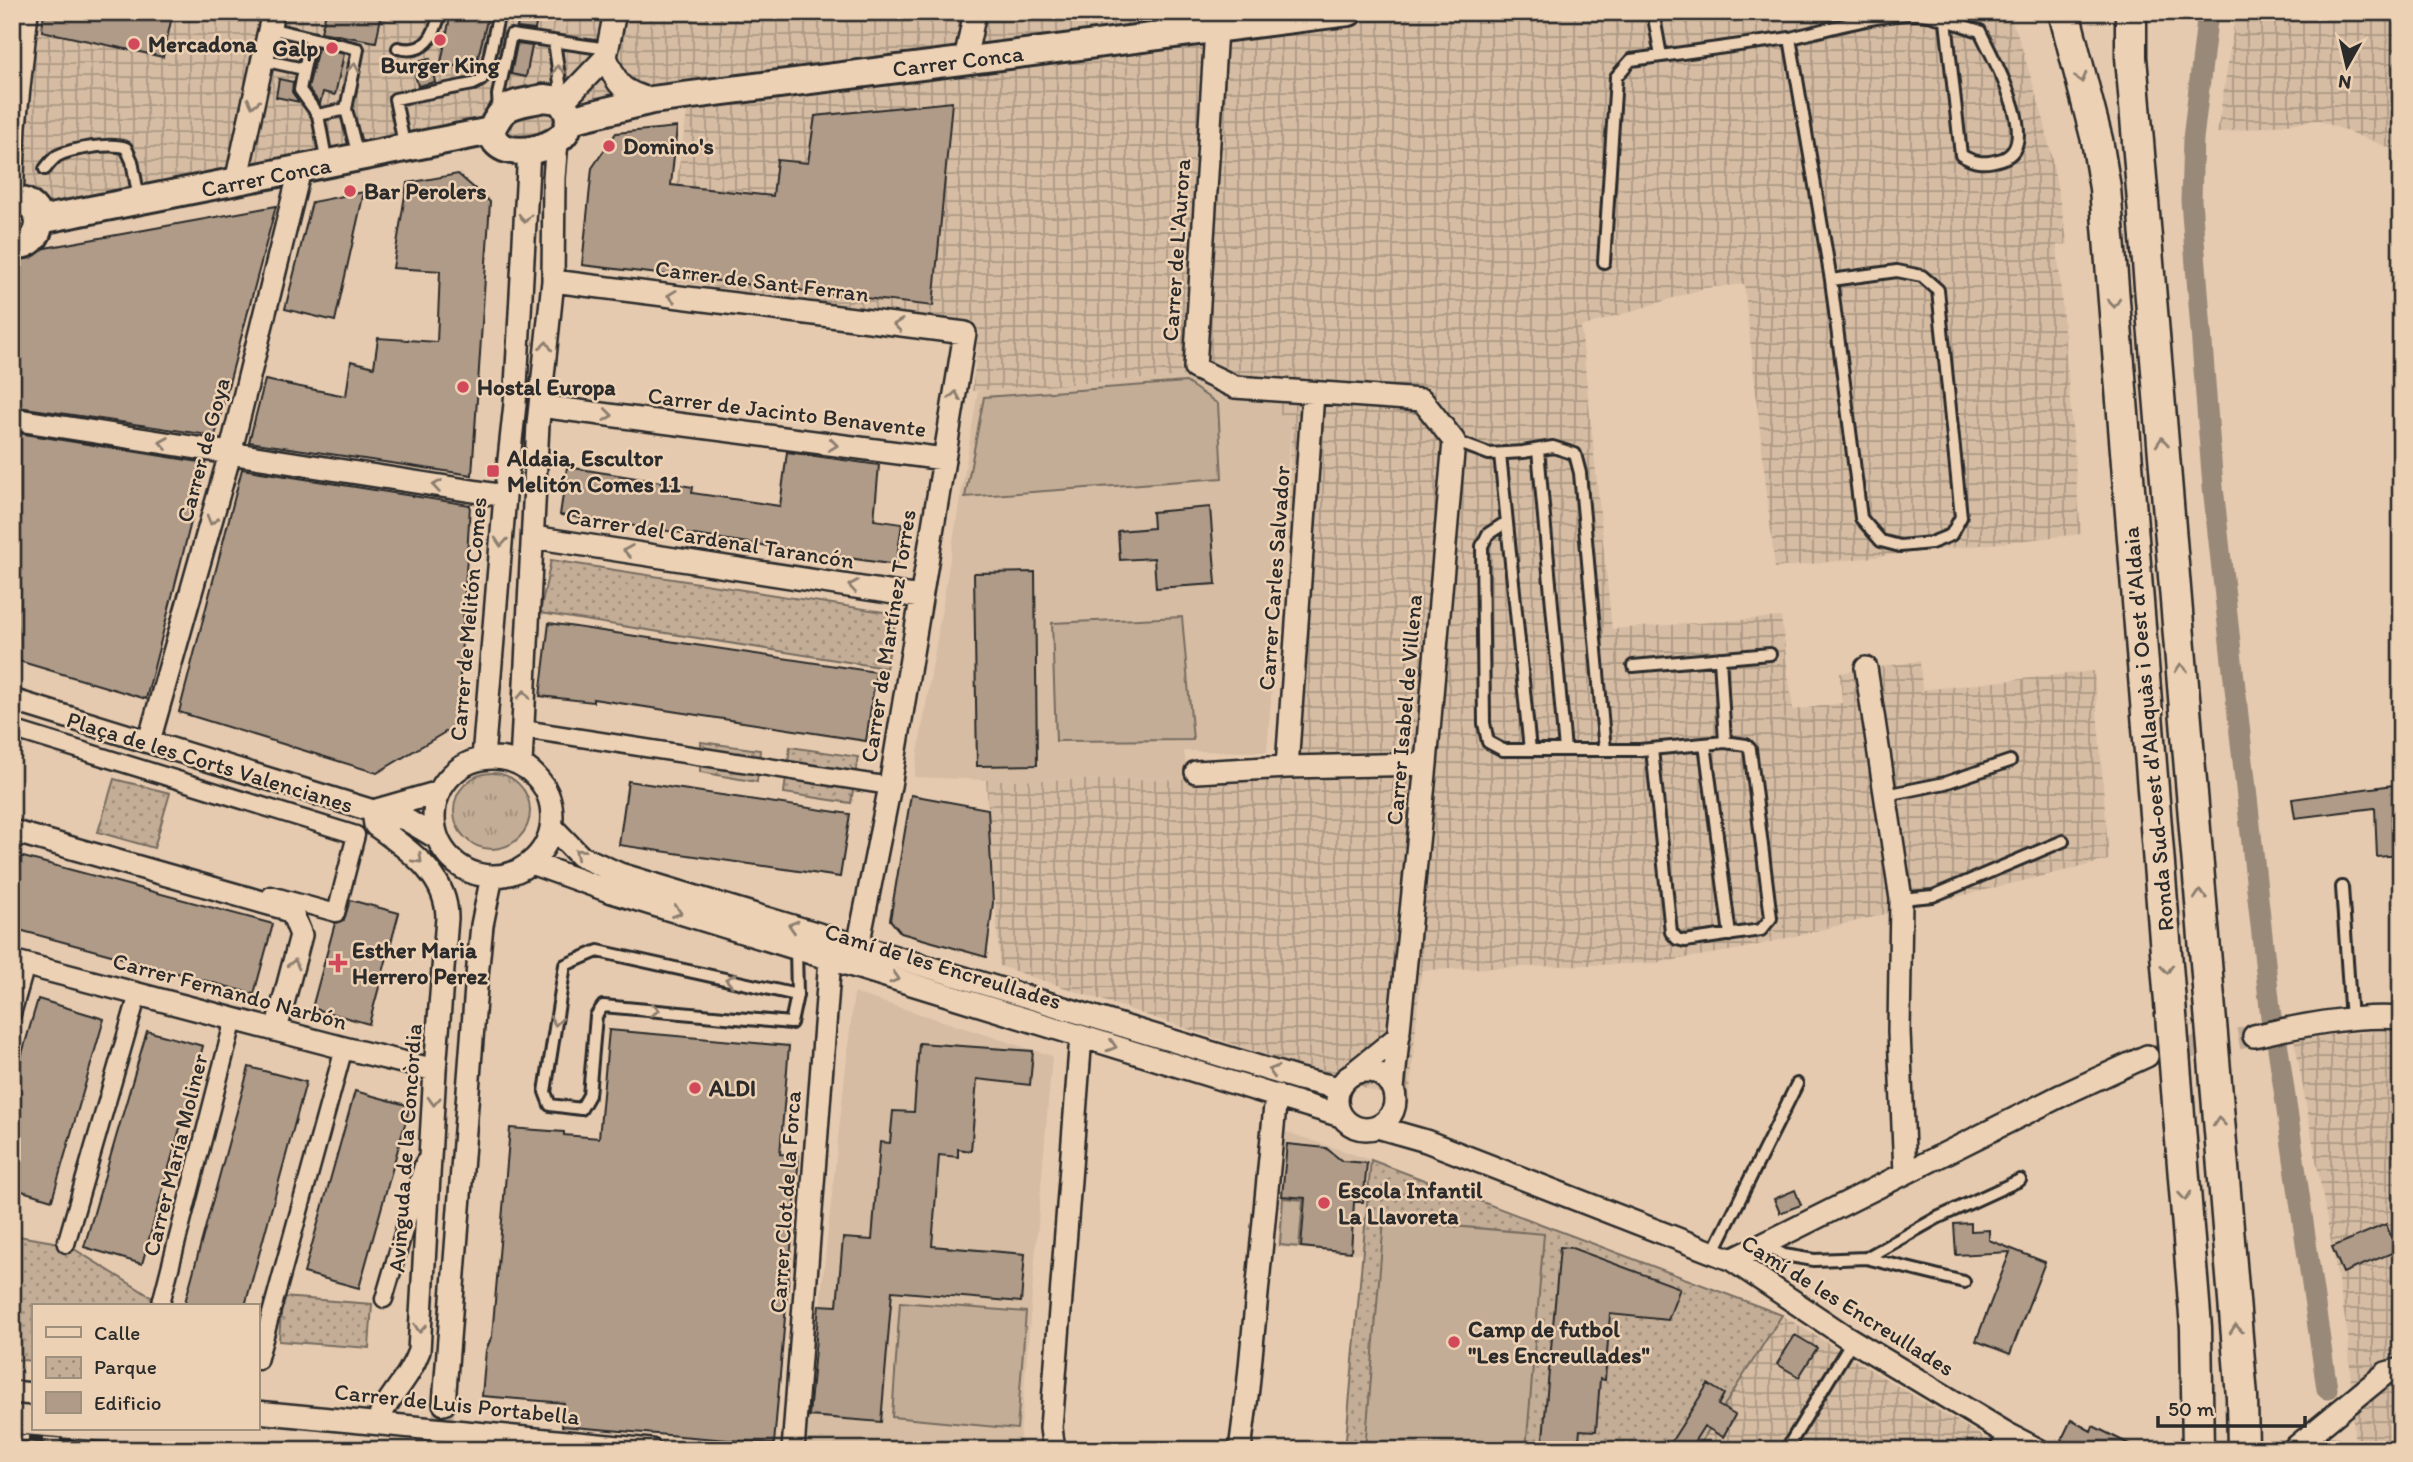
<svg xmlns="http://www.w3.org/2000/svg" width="2413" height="1462" viewBox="0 0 2413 1462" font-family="Itim,sans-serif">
	<defs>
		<pattern id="industrial-grid" width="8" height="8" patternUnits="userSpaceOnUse" patternTransform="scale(1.75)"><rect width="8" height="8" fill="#d5bca3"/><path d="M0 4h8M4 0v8" fill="none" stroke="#ad9985"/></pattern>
		<pattern id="grass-tufts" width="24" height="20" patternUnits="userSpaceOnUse" patternTransform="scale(1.75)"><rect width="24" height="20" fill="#c3ad96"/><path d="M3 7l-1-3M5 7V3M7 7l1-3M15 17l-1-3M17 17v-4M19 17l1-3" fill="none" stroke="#9f8d7b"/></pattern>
		<pattern id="park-dots" width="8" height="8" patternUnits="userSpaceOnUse" patternTransform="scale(1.75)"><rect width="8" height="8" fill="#c3ad96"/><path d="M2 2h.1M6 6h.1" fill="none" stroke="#9f8d7b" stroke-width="1.8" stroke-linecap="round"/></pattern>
	</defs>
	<rect width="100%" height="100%" fill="#e5caaf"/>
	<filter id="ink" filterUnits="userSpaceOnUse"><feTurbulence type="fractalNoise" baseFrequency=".0143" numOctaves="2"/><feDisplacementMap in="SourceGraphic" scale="14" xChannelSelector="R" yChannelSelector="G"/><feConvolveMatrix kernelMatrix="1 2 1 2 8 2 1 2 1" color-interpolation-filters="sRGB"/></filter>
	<g filter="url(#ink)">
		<path fill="#d5bca3" d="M1187 376 1222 397 1268 402 1291 424 1267 752 1184 751 1188 779 986 780 914 777 978 391Z
			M854 993 1052 1056 1019 1450H804Z
			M1286 1132 1371 1160 1364 1254 1277 1247Z"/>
		<path fill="url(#industrial-grid)" d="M25 12H2007L2017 32 2045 124 2068 244 2057 245 2081 534 1775 568 1744 284 1705 288 1581 327 1612 629 1781 617 1793 710 1842 703 1840 673 1920 661 1922 690 2094 671 2109 860 1741 949 1656 963 1421 970 1409 1103 1000 966 986 780 1188 779 1281 773 1291 424 1268 402 1222 397 1187 376 972 391 979 329 662 279 688 106 12 226V102Z
			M2236 12H2401V274L2390 148 2318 120 2217 133Z
			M2401 1029V1450H2355L2348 1336 2294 1038Z
			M1782 1315 1897 1386 2006 1450H1696Z"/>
		<path fill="url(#grass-tufts)" stroke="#776c60" stroke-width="2" d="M454 811a38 38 0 1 1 76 0a38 38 0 1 1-76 0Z"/>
		<path fill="url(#park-dots)" stroke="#776c60" stroke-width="2" d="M551 560 897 614 886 668 540 613Z
			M701 742 760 750 757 782 700 772Z
			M790 747 858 757 851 803 784 793Z
			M114 779 170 793 154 848 98 832Z
			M1371 1160 1782 1315 1696 1450H1345Z
			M12 1235 66 1244 161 1303 162 1306H33V1361L12 1359Z
			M282 1297 372 1304 369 1348 279 1341Z"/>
		<path fill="#c3ad96" stroke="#776c60" stroke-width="2" d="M1186 382 1218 404 1222 478 965 497 984 397Z
			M1182 617 1193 740 1056 741 1052 623Z
			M1283 1198 1303 1200 1299 1247 1280 1245Z
			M1384 1220 1544 1234 1526 1450H1365Z
			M900 1302 1026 1312 1017 1429 892 1417Z"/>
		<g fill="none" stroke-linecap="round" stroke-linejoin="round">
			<path stroke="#998978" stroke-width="21" d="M2208 12 2193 139 2191 200 2213 487 2271 1017 2277 1041 2327 1389
				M2333 1447V1450"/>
		</g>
		<path fill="#af9b88" stroke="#2b2b2b" stroke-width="2" d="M44 12H173L163 57 42 31Z
			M326 12H382L376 42 321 32Z
			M451 12H489L475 70 441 63Z
			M520 12H538L535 30 517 28Z
			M517 44 532 46 526 77 511 74Z
			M318 48 344 54 335 95 323 92 320 104 308 88Z
			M430 59 435 82 418 86 412 63Z
			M279 79 293 82 292 92 299 102 276 97Z
			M952 102 933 306 582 265 592 168 616 133 677 127 671 185 773 196 777 160 808 163 815 116Z
			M458 174 490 202 472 475 249 442 265 380 346 396 351 361 374 367 378 338 437 342 440 271 393 268 407 183Z
			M364 192 335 321 285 309 312 202Z
			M276 206 215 436 12 406V261L31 258 45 248Z
			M12 432 206 463 146 699 12 659Z
			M787 452 879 465 874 520 902 524 896 565 560 515 567 467 693 487 692 493 780 506Z
			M242 469 470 505 457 725 377 773 179 712Z
			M1210 507 1216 584 1156 588 1154 558 1120 560 1118 531 1153 528 1152 512Z
			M1035 572 1037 765 977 766 974 573Z
			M549 623 876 672 866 741 593 699V702L540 696Z
			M628 781 850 814 840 877 619 845Z
			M2401 784V855L2377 857 2375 808 2295 818 2292 799Z
			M911 795 988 809 993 903 986 957 901 933 890 920Z
			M12 854 273 924 254 994 12 928Z
			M350 900 399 913 369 1024 312 1008 335 923 344 920Z
			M38 999 104 1019 52 1200 12 1188V1088Z
			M609 1030 789 1046 780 1154 799 1156 774 1444 562 1426 564 1403 482 1396 486 1350 492 1336 510 1128 564 1132V1135L599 1138Z
			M147 1031 203 1046 142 1264 84 1247Z
			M919 1043 1033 1051 1030 1085 977 1079 971 1151 958 1149V1157L939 1155 932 1246 1025 1254 1021 1302 892 1291 881 1422 809 1416 819 1305 837 1306 843 1238 872 1240 880 1142 890 1143 893 1111 914 1112Z
			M249 1067 306 1082 245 1306H184Z
			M355 1091 410 1106 359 1288 304 1273Z
			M1287 1144 1326 1148 1342 1161 1367 1163 1363 1202H1354L1351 1252 1301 1247 1305 1198 1282 1196Z
			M1795 1190 1801 1205 1780 1213 1774 1199Z
			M1971 1223V1231L1989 1230V1240L2045 1262 2010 1354 1976 1341 2010 1252 1956 1255 1954 1224Z
			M2386 1224 2397 1251 2343 1273 2332 1247Z
			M1560 1247 1572 1248 1680 1288 1668 1320 1610 1314 1605 1380 1600 1379 1596 1431 1580 1430 1578 1450H1542Z
			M1795 1335 1817 1348 1799 1377 1777 1364Z
			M1708 1384 1724 1394 1718 1405 1735 1415 1723 1437 1704 1426 1689 1450H1666Z
			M2071 1420 2091 1431 2093 1426 2141 1450H2073L2060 1443Z"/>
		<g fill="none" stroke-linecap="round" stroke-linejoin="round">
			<path stroke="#c0aa95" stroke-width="21" stroke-dasharray="21 10" stroke-linecap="butt" d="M2147 1056 2254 1036
				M441 1450 444 1404"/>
			<defs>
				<path id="service" d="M1653 12 1661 56 1790 38 1831 280 1861 518 1881 541 1900 546 1931 543 1951 535 1961 517 1938 290 1922 276 1897 271 1831 280
					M269 28 358 49 346 109 358 156
					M1790 38C1825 30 1894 9 1928 15 1946 19 1963 26 1980 31 1991 55 2044 145 2002 159 1986 164 1975 164 1961 155L1946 21
					M554 41 560 83 559 100
					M398 48C426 55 435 35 440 12
					M262 60 304 69 300 90 318 115 327 164
					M304 69 311 38
					M499 111 498 95 511 35 608 49
					M318 115 346 109
					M405 149 395 99 473 84 481 80 486 72 499 12
					M45 169C48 165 53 159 57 156 70 149 112 142 126 148L132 161 139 199
					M1604 262 1616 77 1631 60 1661 56
					M1454 441 1489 454 1523 452 1553 447 1575 454 1580 473 1605 750H1640L1725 742 1746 745 1750 749 1771 918 1761 930 1685 941 1677 939 1671 932 1652 749
					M1538 450 1565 750
					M1500 454 1530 750
					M1505 523 1488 534 1482 546 1484 723 1488 742 1503 750H1605
					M1720 658 1725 742
					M1633 666 1770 654
					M1705 744 1730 935
					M1886 795 1945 783 2010 761
					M2342 887 2351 1020
					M1901 899 1933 896 2063 841
					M796 948 797 995 791 1023 603 1006 596 1016 589 1095 581 1109 550 1105 545 1092 565 965 598 951 797 995
					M1765 1245 1784 1255 1814 1260 1866 1258 1937 1218 2020 1180
					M1713 1253 1797 1084
					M1866 1258 1964 1282
					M1786 1450 1852 1341
					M1994 1450 2006 1433"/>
				<path id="pedestrian" d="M12 729 356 835 336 913 271 895
					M523 729 890 786
					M12 1014 26 965
					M66 1244 138 994
					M384 1299 424 1162
					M161 1303 234 1019
					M258 1361 344 1048"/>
				<path id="minor" d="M1216 29 1195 368 1235 387 1422 400 1454 441 1426 764 1393 1089
					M606 57C618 87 621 91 652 100
					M965 60 975 12
					M562 103 606 57 615 12
					M236 182 273 12
					M12 200 15 126 27 12
					M553 281 965 333 890 786 858 946
					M540 406 944 459
					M12 419 505 496
					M533 537 920 597
					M1866 668 1901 899 1899 1032 1905 1173
					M12 700 373 811 439 792
					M149 741 230 454 300 170
					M434 817a59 59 0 1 1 118 0a59 59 0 1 1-118 0Z
					M483 758 505 496 515 404 529 150
					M521 764 538 424 553 281 554 178 557 141
					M1287 767 1313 393
					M1196 772 1287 767 1426 764
					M552 827 580 856 620 874 1299 1079 1339 1088
					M12 831 283 908 293 915 301 935 276 1030
					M531 863 612 892 1341 1116
					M12 961 344 1048 435 1070
					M2254 1036C2298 1026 2356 1014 2401 1018
					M1337 1100a29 29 0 1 1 58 0a29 29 0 1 1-58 0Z
					M1352 1074 1399 1036
					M1377 1127 1426 1141 1732 1260 1845 1336 2006 1433 2039 1450
					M1732 1260 2062 1095 2147 1056
					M12 1392 33 1394
					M444 1404 476 987 482 925 492 876
					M257 1412 651 1450
					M377 1422C389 1395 408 1381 419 1351L435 1070 447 918C447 874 407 849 375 825L373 811 405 819 437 838
					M793 1450 830 959
					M1057 1450 1053 1443 1051 1428 1081 1036
					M1240 1450 1248 1388 1276 1095
					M2292 1450 2386 1373 2401 1369"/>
				<path id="tertiary" d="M544 98 559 100C597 140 515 165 496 142 493 139 493 135 491 131 504 101 515 105 544 98Z
					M570 120 652 100 1349 12
					M12 200C49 199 47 249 12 245
					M40 220 491 131"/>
				<path id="secondary" d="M2064 12 2097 140 2105 188 2196 1328 2198 1450
					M2131 12V57L2242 1397 2243 1450"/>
			</defs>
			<use href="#service" stroke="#2b2b2b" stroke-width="16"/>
			<use href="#pedestrian" stroke="#2b2b2b" stroke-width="21"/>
			<use href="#minor" stroke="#2b2b2b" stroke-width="26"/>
			<use href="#tertiary" stroke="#2b2b2b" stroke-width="32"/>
			<use href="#secondary" stroke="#2b2b2b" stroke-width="35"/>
			<use href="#service" stroke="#edd1b4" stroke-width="10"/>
			<use href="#pedestrian" stroke="#edd1b4" stroke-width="16"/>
			<use href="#minor" stroke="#edd1b4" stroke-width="21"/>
			<use href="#tertiary" stroke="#edd1b4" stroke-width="26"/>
			<use href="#secondary" stroke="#edd1b4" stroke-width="30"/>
			<defs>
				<path id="rail" d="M12 1437 164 1450"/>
			</defs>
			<use href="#rail" stroke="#2b2b2b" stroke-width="8"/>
			<use href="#rail" stroke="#edd1b4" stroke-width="5" stroke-dasharray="16" stroke-linecap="butt"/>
		</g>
		<defs><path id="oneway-chevron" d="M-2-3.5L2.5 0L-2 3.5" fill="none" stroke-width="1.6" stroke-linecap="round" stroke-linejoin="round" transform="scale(1.75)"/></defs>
		<g stroke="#8c7e70">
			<use href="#oneway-chevron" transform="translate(354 68) rotate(-79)"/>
			<use href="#oneway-chevron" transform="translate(558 70) rotate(-98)"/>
			<use href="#oneway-chevron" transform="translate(2081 78) rotate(75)"/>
			<use href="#oneway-chevron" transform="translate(253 103) rotate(102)"/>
			<use href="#oneway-chevron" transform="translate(525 218) rotate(93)"/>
			<use href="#oneway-chevron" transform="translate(672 296) rotate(-173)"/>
			<use href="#oneway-chevron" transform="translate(2114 303) rotate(85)"/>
			<use href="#oneway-chevron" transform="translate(898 325) rotate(-173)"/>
			<use href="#oneway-chevron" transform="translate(546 346) rotate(-84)"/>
			<use href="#oneway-chevron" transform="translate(955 396) rotate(-80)"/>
			<use href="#oneway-chevron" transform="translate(608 415) rotate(7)"/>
			<use href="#oneway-chevron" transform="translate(2162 442) rotate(-95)"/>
			<use href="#oneway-chevron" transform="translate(164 443) rotate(-171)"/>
			<use href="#oneway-chevron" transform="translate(833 445) rotate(7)"/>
			<use href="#oneway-chevron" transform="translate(437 486) rotate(-171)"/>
			<use href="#oneway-chevron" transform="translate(212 520) rotate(106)"/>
			<use href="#oneway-chevron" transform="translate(501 542) rotate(95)"/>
			<use href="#oneway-chevron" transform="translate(628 551) rotate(-171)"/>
			<use href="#oneway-chevron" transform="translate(853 586) rotate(-171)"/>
			<use href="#oneway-chevron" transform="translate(2181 668) rotate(-95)"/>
			<use href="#oneway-chevron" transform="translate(524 695) rotate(-87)"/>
			<use href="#oneway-chevron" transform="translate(579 853) rotate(-140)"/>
			<use href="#oneway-chevron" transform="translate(418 859) rotate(45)"/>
			<use href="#oneway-chevron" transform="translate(2200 895) rotate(-95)"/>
			<use href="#oneway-chevron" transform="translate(677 912) rotate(17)"/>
			<use href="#oneway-chevron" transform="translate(793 926) rotate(-163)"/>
			<use href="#oneway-chevron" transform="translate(294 964) rotate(-75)"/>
			<use href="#oneway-chevron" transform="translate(2167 969) rotate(85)"/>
			<use href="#oneway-chevron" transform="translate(895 978) rotate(17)"/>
			<use href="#oneway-chevron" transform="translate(730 980) rotate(-168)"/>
			<use href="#oneway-chevron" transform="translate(655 1010) rotate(5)"/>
			<use href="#oneway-chevron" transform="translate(556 1021) rotate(99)"/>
			<use href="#oneway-chevron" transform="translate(1112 1046) rotate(17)"/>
			<use href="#oneway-chevron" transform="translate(1273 1071) rotate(-163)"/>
			<use href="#oneway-chevron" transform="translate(434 1101) rotate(93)"/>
			<use href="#oneway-chevron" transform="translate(2219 1122) rotate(-95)"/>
			<use href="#oneway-chevron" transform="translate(2185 1196) rotate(85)"/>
			<use href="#oneway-chevron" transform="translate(420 1328) rotate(94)"/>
			<use href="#oneway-chevron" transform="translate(2236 1329) rotate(-95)"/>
		</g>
	</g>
	<g fill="#d1495b" stroke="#edd1b4" stroke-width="2.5">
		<circle cx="440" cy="40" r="7"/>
		<circle cx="134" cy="44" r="7"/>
		<circle cx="332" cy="48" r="7"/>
		<circle cx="609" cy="146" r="7"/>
		<circle cx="350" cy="191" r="7"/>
		<circle cx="463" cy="387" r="7"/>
		<rect x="486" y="464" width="14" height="14" rx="3.5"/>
		<path d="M334.5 952.5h7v7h7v7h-7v7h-7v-7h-7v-7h7z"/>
		<circle cx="695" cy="1088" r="7"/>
		<circle cx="1324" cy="1203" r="7"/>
		<circle cx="1454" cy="1342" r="7"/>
	</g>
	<g text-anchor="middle" stroke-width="5" stroke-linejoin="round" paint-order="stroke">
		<g font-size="23" font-weight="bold" fill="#2b2b2b" stroke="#edd1b4" text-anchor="start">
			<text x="148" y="52">Mercadona</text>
			<text x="318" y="56" text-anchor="end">Galp</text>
			<text x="440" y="73" text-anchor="middle">Burger King</text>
			<text x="623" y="154">Domino's</text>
			<text x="364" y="199">Bar Perolers</text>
			<text x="477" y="395">Hostal Europa</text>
			<text x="507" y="466">Aldaia, Escultor<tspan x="507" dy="26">Melitón Comes 11</tspan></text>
			<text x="352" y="958">Esther Maria<tspan x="352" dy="26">Herrero Perez</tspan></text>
			<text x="709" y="1096">ALDI</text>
			<text x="1338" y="1198">Escola Infantil<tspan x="1338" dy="26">La Llavoreta</tspan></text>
			<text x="1468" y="1337">Camp de futbol<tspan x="1468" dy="26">"Les Encreullades"</tspan></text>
		</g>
		<g font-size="23" fill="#2b2b2b" stroke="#edd1b4">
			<text transform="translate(958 61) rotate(-7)" y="8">Carrer Conca</text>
			<text transform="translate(266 177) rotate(-11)" y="8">Carrer Conca</text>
			<text transform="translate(1176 250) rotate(-86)" y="8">Carrer de L'Aurora</text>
			<text transform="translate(762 281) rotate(7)" y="8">Carrer de Sant Ferran</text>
			<text transform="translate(787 412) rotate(7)" y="8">Carrer de Jacinto Benavente</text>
			<text transform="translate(203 450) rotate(-75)" y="8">Carrer de Goya</text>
			<text transform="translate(710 538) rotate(9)" y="8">Carrer del Cardenal Tarancón</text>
			<text transform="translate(1274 578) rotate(-86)" y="8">Carrer Carles Salvador</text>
			<text transform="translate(468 619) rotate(-85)" y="8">Carrer de Melitón Comes</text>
			<text transform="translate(888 636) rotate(-81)" y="8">Carrer de Martínez Torres</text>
			<text transform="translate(1404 710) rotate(-85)" y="8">Carrer Isabel de Villena</text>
			<text transform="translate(2148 729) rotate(-95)" y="8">Ronda Sud-oest d'Alaquàs i Oest d'Aldaia</text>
			<text transform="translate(210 762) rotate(17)" y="8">Plaça de les Corts Valencianes</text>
			<text transform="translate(943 966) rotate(17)" y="8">Camí de les Encreullades</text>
			<text transform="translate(230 991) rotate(15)" y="8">Carrer Fernando Narbón</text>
			<text transform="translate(405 1148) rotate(-86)" y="8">Avinguda de la Concòrdia</text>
			<text transform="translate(175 1155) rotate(-76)" y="8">Carrer María Moliner</text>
			<text transform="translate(785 1202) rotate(-86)" y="8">Carrer Clot de la Forca</text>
			<text transform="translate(1848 1305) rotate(32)" y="8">Camí de les Encreullades</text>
			<text transform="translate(457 1404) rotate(6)" y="8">Carrer de Luis Portabella</text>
		</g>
	</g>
	<rect width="2413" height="1462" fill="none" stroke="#edd1b4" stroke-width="42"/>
	<rect x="21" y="21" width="2371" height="1420" fill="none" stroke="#2b2b2b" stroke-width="2.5" filter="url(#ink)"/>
	<rect x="32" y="1304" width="228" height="126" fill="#edd1b4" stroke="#9f8f7d" stroke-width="2"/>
	<rect x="46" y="1327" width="35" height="10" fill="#edd1b4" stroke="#9f8f7d" stroke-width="2"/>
	<text x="94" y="1340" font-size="21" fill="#2b2b2b">Calle</text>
	<rect x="46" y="1357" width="35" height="21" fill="url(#park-dots)" stroke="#9f8f7d" stroke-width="2"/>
	<text x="94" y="1374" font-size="21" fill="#2b2b2b">Parque</text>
	<rect x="46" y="1392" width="35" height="21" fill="#af9b88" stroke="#9f8f7d" stroke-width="2"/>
	<text x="94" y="1410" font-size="21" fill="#2b2b2b">Edificio</text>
	<g transform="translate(2347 66) rotate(188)" stroke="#edd1b4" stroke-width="5" paint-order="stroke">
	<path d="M0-5L12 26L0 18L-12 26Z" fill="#2b2b2b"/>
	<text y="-10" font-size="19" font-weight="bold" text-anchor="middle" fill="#2b2b2b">N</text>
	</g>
	<path d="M2158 1416v10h147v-10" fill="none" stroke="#2b2b2b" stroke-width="3.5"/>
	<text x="2168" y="1416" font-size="21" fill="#2b2b2b" stroke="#edd1b4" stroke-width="5" paint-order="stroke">50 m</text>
</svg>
